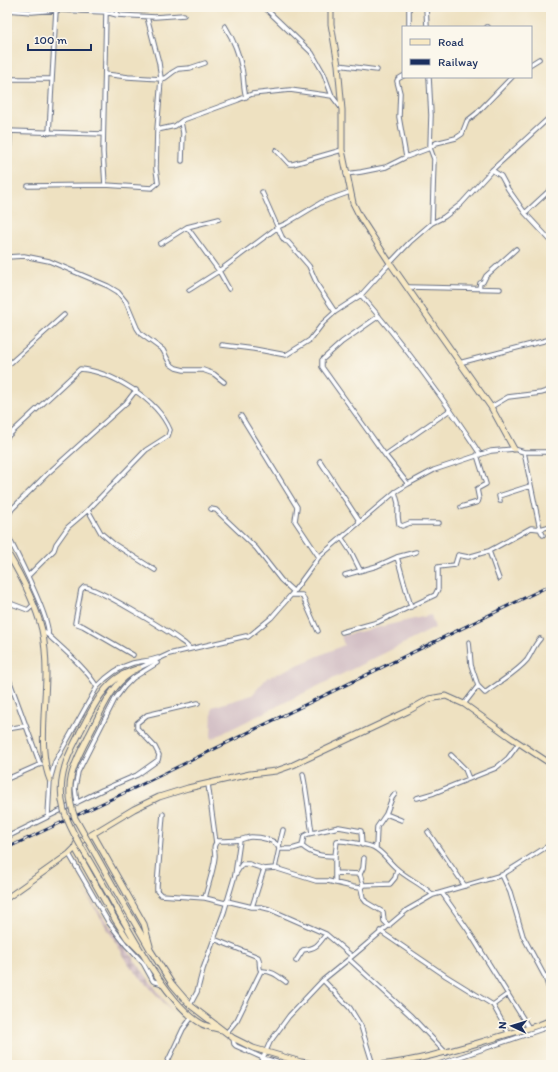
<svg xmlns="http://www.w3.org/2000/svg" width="558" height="1072" viewBox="0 0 558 1072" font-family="Itim,sans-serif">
	<defs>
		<pattern id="industrial-grid" width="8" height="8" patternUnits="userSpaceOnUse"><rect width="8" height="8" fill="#d2bec4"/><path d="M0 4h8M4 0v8" fill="none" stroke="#aa9ba2"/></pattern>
	</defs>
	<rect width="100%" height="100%" fill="#fbf7ec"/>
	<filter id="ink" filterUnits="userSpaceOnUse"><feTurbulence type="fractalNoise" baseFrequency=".025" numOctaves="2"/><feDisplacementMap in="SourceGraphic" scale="8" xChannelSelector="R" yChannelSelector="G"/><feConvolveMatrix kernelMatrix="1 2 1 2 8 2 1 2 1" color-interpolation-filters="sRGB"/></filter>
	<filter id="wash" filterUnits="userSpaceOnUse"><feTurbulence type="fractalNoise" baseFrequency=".012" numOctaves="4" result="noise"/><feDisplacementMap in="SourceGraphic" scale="16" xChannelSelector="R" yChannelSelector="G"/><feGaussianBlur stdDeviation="0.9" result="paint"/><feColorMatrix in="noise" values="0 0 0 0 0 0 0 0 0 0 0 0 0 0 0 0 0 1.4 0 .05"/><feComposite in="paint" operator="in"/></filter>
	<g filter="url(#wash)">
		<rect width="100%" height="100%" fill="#eee1c1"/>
		<path fill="url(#industrial-grid)" d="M83 889 174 1014 130 966Z"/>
		<path fill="#d2bec4" d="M431 615 435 628 211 739 212 707 252 695 267 678 344 645 341 636Z"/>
	</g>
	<g filter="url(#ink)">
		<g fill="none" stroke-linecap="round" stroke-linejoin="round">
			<defs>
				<path id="street" d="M117 7V15
					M264 7 312 53 324 74 332 96 342 109
					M409 7V27
					M426 7 427 27
					M7 10 32 12 56 10 106 12 117 15 155 17 184 15
					M225 26C233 39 239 53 242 69 244 78 243 87 246 97
					M487 27H488
					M531 64 539 59
					M338 65 377 70
					M105 74 128 77 161 79 165 78 173 72 178 69 190 68 205 63
					M403 76 398 79 397 81 400 93 399 117 406 157
					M429 77 431 115 430 148 434 159 432 223
					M7 79H51
					M181 122 183 133 182 161
					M157 130 175 126 183 120 238 100 252 94 290 90 332 96
					M7 131 103 134
					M49 133 56 10
					M276 150 289 164H293L342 150
					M7 161 9 158 10 131
					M492 170 501 176 508 189 525 213 551 241
					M346 174 361 172 386 167 406 157 430 148 436 143 456 138 462 134 467 121 477 113 512 77
					M105 185 103 152 106 12
					M28 186 105 185 152 188 158 183 156 169 157 130 161 79 159 63 147 17
					M262 192 282 237 285 241 288 242 309 266 318 286 335 312
					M525 213 551 189
					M187 227 219 271 229 289
					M160 244 187 227 219 219
					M7 257 24 256 49 261 108 286 118 292 126 302 137 328 141 334 163 350 170 364 176 368 184 370H203L214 374 224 382
					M391 262 410 242 432 223 444 217 461 204 492 170 551 116
					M408 287 500 289
					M479 289 480 283 483 282 486 276 516 249
					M189 290 219 271 278 227 287 223 322 202 350 192
					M361 295C404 345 444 399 480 454
					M379 316 342 342 322 360V367L385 455 408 484
					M222 345 254 349 286 355 310 340 323 323 335 312 361 295 390 263
					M459 363 551 339
					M7 366 64 315
					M491 407 508 397 541 393 551 390
					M241 416 297 507 295 521 319 557
					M7 437 80 369C113 372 157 399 170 430L168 436 146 450 88 510 68 527 56 544 54 550 28 576
					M524 452 540 529 551 526
					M385 455 450 410
					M320 461 360 522
					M395 492 398 503V517L399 524 402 526 410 523H439
					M500 501 499 496 530 486
					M461 507 478 502 479 499 477 489 486 484 477 455
					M211 509 216 510 256 548 281 580 293 591
					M88 510 101 533 114 544 155 570
					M7 517 12 509 46 475 126 403 136 390
					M7 534C15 550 52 621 48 635L42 631
					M341 537 351 552 360 570
					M489 551 499 579
					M397 557 411 607
					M345 575 377 566 397 557 416 552
					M291 595H302L318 631
					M7 602 28 610 33 605
					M342 632 378 622 435 595 438 589V567L455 565 458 555 468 557 489 551 531 528 540 529 543 535
					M48 635C64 650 86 668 97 687
					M133 655 83 626 75 623 81 590 84 587C95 586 168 631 181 641 185 643 187 646 190 649
					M139 668 169 654 246 636 248 637 271 618 291 595 319 557 395 492 408 484 434 470 491 451 514 449 524 452H551
					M7 674 40 764
					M478 686 485 693C498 683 517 672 527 660 532 653 534 645 540 639
					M464 704 478 686 471 665 469 642
					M7 729 25 726
					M451 755 465 769 469 779
					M303 774C307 794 309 814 312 833
					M7 779 41 764
					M208 784 216 843
					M417 798 434 793 496 768 508 758 519 743
					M77 803 75 788 78 772 115 699 124 687 133 678 157 663
					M163 814 157 886V891L161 895 205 898 225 903 227 901 252 907H261L269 909 326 934 352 956
					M386 814 392 798 395 794
					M48 816 50 780 55 762 97 687C106 677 119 667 133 663 142 661 150 661 158 658
					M428 832 465 886
					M7 837 102 790 137 775 158 760 159 755 155 747 137 728V723L147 715 198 703
					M279 846 283 830
					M302 846C312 855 322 856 335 856
					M376 848 377 827 386 814 401 820
					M279 849H292L302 846 304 836 308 834 339 827 361 831 362 845
					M69 854 109 923 126 945 143 963 153 981 163 984
					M335 873 360 874 363 885
					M360 874 363 868 364 858
					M235 875 242 864H249L264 869 275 868 316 881H328L353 887 361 888 363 898 366 902 383 912 384 921 389 926
					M502 875 510 892 523 936 545 977 551 995
					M335 883V856L337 841C341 840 369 845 373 847 382 851 389 862 396 868 408 879 422 884 433 895
					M361 888 363 885 390 884 395 878 397 870
					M442 893 468 930 529 1028
					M205 898C208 885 214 869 215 856 215 850 212 845 218 841 225 841 232 841 238 840 242 840 247 837 251 837 259 837 277 839 279 849L275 868
					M252 907 264 869
					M380 931 446 976 493 1005 509 1034
					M214 939 258 957C261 962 258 967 261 971
					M349 959 410 1015 446 1053
					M296 961 303 950C317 948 318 945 326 934
					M545 977 551 973
					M323 980 350 1008 361 1026 373 1065
					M190 1005 197 992 203 969 224 912 235 875 240 840
					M493 1005 508 994
					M549 1027 551 1039
					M227 1032 237 1020 261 971C271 970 278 976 286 982
					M233 1038 234 1044 236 1046 263 1058 286 1065
					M166 1065 183 1029 192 1017
					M262 1065 263 1058 270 1042 289 1016 323 980 349 959 407 910 433 895 502 875 551 844
					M436 1065 551 1026"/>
				<path id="secondary" d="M331 7V24L338 65 342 110V150L353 203 360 217 390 263 491 407 514 449
					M7 552C20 574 36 605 42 630 45 644 46 659 46 673 46 705 38 751 50 780
					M80 732C91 712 101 687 122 675 127 672 134 670 139 668
					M88 737C100 715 109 687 131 673
					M93 834 144 924 150 946
					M75 848 116 921 127 938 142 953
					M115 889 151 951 172 984 190 1005 233 1038 253 1048 301 1062 320 1065
					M108 893C128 928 167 1005 202 1024 208 1027 215 1028 222 1030
					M7 898 69 854 75 848 76 844 134 809 159 797 188 788 250 774 276 771 293 765 408 711 429 699 446 696 464 704 510 737 551 764
					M378 1065C419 1061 457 1049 495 1038 514 1032 534 1028 551 1020"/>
			</defs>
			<use href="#street" stroke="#656d81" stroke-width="5.5"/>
			<use href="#secondary" stroke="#656d81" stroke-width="7"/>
			<use href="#street" stroke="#fff" stroke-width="3.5"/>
			<use href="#secondary" stroke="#f7e8c3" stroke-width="5"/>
			<defs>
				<path id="rail" d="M7 848 122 794 551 585"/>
			</defs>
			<use href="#rail" stroke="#1b2f5e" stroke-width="3"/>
			<use href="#rail" stroke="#fbf7ec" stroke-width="1.5" stroke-dasharray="4.5" stroke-linecap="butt"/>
			<defs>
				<path id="secondary-bridge" d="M80 732C75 743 68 754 65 766 55 800 66 821 83 850 92 865 100 879 108 893
					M88 737C73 765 63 787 75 818L115 889"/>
			</defs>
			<use href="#secondary-bridge" stroke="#656d81" stroke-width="7" stroke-linecap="butt"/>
			<use href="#secondary-bridge" stroke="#f7e8c3" stroke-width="5"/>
		</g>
	</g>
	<rect width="558" height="1072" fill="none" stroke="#fbf7ec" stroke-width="24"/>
	<rect x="402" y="26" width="130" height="52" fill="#fbf7ec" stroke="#a1a7b3"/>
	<rect x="410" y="39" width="20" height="6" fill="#f7e8c3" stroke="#a1a7b3"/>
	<text x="438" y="46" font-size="12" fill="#1b2f5e">Road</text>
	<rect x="410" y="59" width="20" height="6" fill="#1b2f5e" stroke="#a1a7b3"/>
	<text x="438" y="66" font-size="12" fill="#1b2f5e">Railway</text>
	<g transform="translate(512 1026) rotate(274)" stroke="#fbf7ec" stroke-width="3" paint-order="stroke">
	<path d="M0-3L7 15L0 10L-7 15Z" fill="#1b2f5e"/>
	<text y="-6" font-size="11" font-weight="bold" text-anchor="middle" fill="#1b2f5e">N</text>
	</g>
	<path d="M28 44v6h63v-6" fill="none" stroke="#1b2f5e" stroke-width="2"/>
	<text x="34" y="44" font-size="12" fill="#1b2f5e" stroke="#fbf7ec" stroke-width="3" paint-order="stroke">100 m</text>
</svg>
